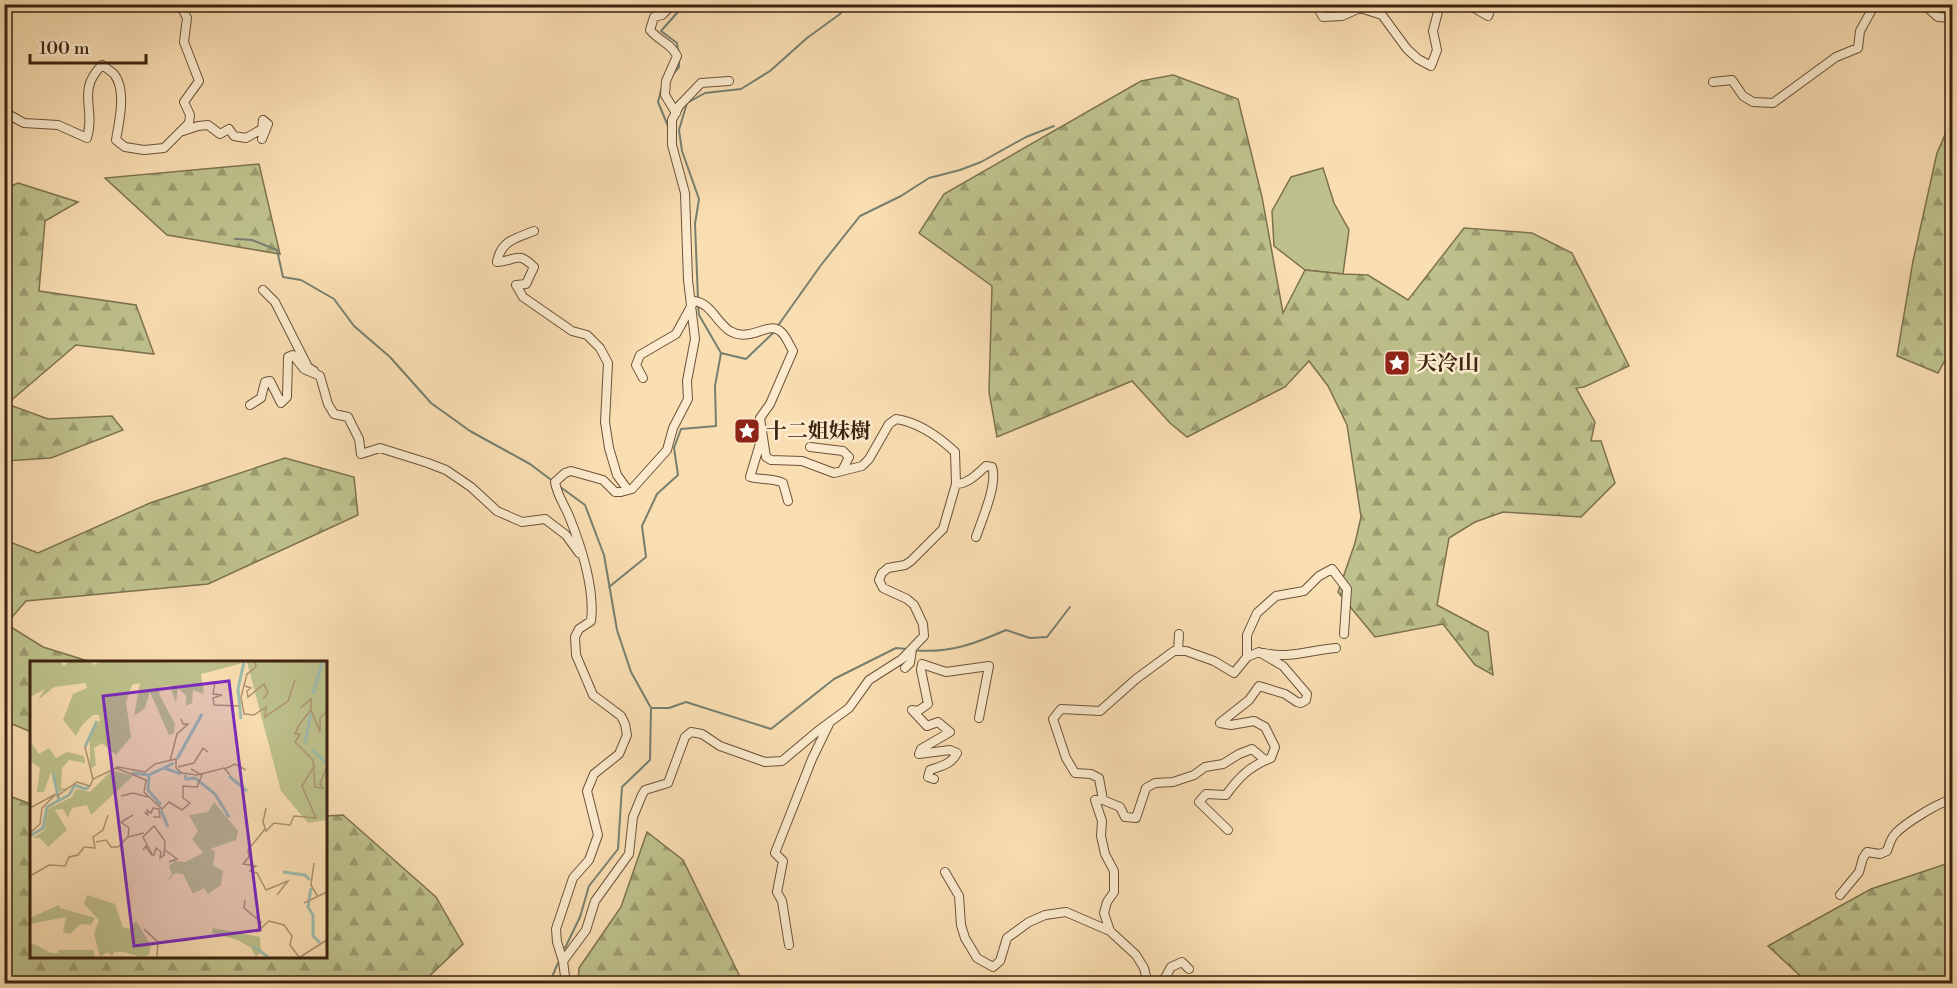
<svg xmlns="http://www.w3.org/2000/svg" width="1957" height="988" viewBox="0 0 1957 988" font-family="'Libre Bodoni','Noto Serif TC',serif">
	<defs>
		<pattern id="forest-firs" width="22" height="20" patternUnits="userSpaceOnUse" patternTransform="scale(1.5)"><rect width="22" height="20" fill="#bec18c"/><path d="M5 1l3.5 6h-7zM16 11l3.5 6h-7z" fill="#9c9c71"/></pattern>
	</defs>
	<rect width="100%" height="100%" fill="#f9deb2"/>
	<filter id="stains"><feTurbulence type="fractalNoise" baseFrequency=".00333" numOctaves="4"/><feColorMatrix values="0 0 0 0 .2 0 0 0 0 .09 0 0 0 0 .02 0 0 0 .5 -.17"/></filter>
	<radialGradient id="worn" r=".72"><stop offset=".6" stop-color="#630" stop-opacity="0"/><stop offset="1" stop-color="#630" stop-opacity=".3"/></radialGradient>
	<path fill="#bec18c" stroke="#7e724e" stroke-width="1.5" d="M1323 168 1334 203 1349 230 1343 274 1305 270 1274 246 1272 211 1291 177Z"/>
	<path fill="url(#forest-firs)" stroke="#7e724e" stroke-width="1.5" d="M1173 75 1238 99 1262 197 1283 313 1305 270 1343 274 1368 275 1408 300 1464 228 1532 233 1572 253 1629 366 1584 387 1576 388 1595 422 1591 441H1601L1615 483 1581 517 1503 512 1475 522 1449 538 1437 605 1488 632 1493 675 1475 665 1443 624 1375 637 1338 592 1355 543 1361 517 1347 425 1328 386 1309 361 1285 387 1187 437 1170 423 1132 381 997 437 989 392 992 286 919 233 944 194 1141 81Z
		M1952 119V347L1938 373 1897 356 1913 261 1937 153Z
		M259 164 280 254 167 235 105 178Z
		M18 183 78 202 45 221 39 291 136 305 154 354 76 345 7 404 48 419 112 416 123 430 51 458 5 461 4 189Z
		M285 458 354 477 358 515 208 584 26 601 6 624 43 647 91 662H32L31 732 5 721V540L38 553 150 503Z
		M4 794 31 804 32 956H326V816L343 815 436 897 463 944 422 983H5Z
		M647 832 683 860 743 983H578L579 968 621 907Z
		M1952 862V983H1808L1768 946 1871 889Z"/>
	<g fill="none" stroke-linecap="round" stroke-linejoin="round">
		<path stroke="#777f6f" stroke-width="2" d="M678 51 677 43 661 31 685 4
			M674 73 679 67V60
			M663 83 658 102 670 131
			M235 239 252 240 277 250 283 277 301 280 334 299 354 326 390 357 431 403 470 431 530 464 554 482
			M698 299 695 224 699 199 682 151 679 130 687 103 705 93 741 89 770 71 807 38 840 14 846 4
			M698 305 699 315 721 353
			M777 327 821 265 860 216 901 196 929 178 960 170 981 162 1026 137 1054 126
			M559 486 585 505 604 555 617 630 631 672 651 708 650 760 622 787 618 849 589 886 580 917 565 948
			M609 587 646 557 642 526 657 494 678 475 674 448 681 429 716 426 715 386 721 353 746 359 774 332
			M913 650C948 654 974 644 1006 630L1030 638 1047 637 1070 607
			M651 708H669L686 702 771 729 834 679 896 648 907 649
			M549 984 558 963"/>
		<defs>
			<path id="minor" d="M673 4 662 15 654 17 650 30C660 42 671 43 677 56L666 81 665 95 676 113
				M1316 4 1323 17 1342 16 1360 8 1382 15 1407 49 1418 59 1431 66 1437 50 1433 31 1439 8 1436 4
				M1467 4 1488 16 1492 4
				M1923 4 1938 17 1952 18
				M1952 4V6
				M1713 82 1732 80 1743 96 1753 102 1773 103 1836 57 1858 48 1860 31 1875 4
				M4 112 24 123 58 125 87 138C96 108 76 91 102 65 106 68 111 71 114 74 127 90 119 122 116 140L125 147 144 150 164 148 189 123 190 115 184 102 199 81 184 42 187 18 180 4
				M183 131 198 126 208 125 220 134 229 129 234 136 246 138 262 129 263 120 268 124 262 139
				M534 231C517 238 501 240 497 262 516 261 517 250 534 267L526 284 516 285 523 297 572 331 587 335 600 348 608 363 605 422 609 448 617 475 628 490
				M263 290 275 302 308 367 314 371
				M250 405 261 398 265 382 270 381 281 403 287 397 288 357 293 355 304 369 320 376 328 404 334 414 348 417 359 439 361 454 380 448 428 463 446 470 471 487 497 511 522 522 545 519 566 535 579 553
				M762 437 750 477C761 480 774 478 783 483L788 501
				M810 447 843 451 849 457 842 471
				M956 484C968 484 977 474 986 466L992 467C998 484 982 519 976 537
				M1178 651 1179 634
				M1264 653C1290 659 1310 650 1336 648
				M1247 657V635L1257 613 1276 596 1304 591 1319 576 1332 569 1347 589 1344 634
				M905 668 910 663 912 649
				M934 779 928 777 930 770C941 766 952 764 957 753L950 750 919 754 921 749 950 732 938 722 927 726 912 710 918 711 928 704 921 670 922 664 946 672 989 666 979 718
				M1103 800H1095L1102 821 1101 836 1105 854 1114 871V892L1107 902 1104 913 1110 931
				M1228 830 1199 802 1206 794 1226 795C1239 777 1250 766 1271 758L1275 747 1265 727 1254 721 1231 725 1220 723 1249 700 1259 686 1285 694 1297 702 1301 703 1306 700 1307 694 1283 666 1259 652 1247 657 1234 673 1214 661 1186 651H1174L1136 679 1100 711 1061 709 1053 719 1066 758 1075 773 1091 774 1099 778 1103 800 1120 807 1125 817 1136 818 1146 788 1155 783 1173 782 1194 775 1205 767 1223 764 1239 754 1252 749 1265 760
				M945 872 959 896 961 925 965 938 977 958 993 967 1000 961 1007 938 1029 922 1045 915 1066 912 1110 931 1136 955 1144 968 1148 984
				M1840 895 1859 872 1863 858 1867 852 1880 854 1887 851C1889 845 1891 838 1895 834 1904 824 1940 801 1952 800
				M789 945 782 901 777 892 783 861 775 853 812 759 829 724
				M563 961 586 930 595 901 629 854 633 817 642 795 645 790 668 783 685 737 691 732 702 734 720 746 765 762 782 761 819 730 849 708 869 680 902 659 924 636 923 624 914 605 907 599 883 588 879 580 882 573 888 568 905 565 911 561 943 529 956 484 955 452C939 437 917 422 896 419L889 424 869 459 862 466 834 473 802 461 771 460 766 457 760 418 770 404 793 351C789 345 786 335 780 331 768 321 750 343 730 331 716 322 711 303 694 301L676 334 640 355 636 365 643 378
				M566 984 563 961 557 942 556 929 573 878 589 860 598 835 587 791 594 774 619 754 627 735 625 724 621 716 593 695 576 655 575 637 579 629 591 621C595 589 581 546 569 516 564 504 557 495 555 482L565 473 571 471 603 480 615 492H621L632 489 667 450 673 428 688 399 687 381 695 339 688 280 685 193 672 145V120L679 106 701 83 729 81
				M1155 984 1165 978 1171 967 1182 962 1189 969"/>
		</defs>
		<use href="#minor" stroke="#6c5239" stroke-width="10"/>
		<use href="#minor" stroke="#fbeacd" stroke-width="8"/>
	</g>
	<defs>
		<symbol id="sight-square" viewBox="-11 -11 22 22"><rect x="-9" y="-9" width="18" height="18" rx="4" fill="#8f2418" stroke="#fbeacd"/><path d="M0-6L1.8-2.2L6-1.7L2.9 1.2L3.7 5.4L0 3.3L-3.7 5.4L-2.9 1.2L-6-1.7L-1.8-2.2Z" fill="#fff"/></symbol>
	</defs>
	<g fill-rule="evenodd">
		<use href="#sight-square" x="1382" y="348" width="30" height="30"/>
		<use href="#sight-square" x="732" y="416" width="30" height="30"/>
	</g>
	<g text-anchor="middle" stroke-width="5" stroke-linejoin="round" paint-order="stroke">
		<g font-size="21" font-weight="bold" fill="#3d2311" stroke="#fbeacd" text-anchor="start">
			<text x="1416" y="370">天冷山</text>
			<text x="766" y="438">十二姐妹樹</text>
		</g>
	</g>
	<g transform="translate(30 661)">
		<rect width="297" height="297" fill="#f9deb2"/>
		<path d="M0 1H30L34 5 38 1H61L63 4 70 1 213 2 171 13 174 33 163 29 162 42 156 45V35L148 27 146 42 140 25 131 26 129 33 145 63 144 72 139 74 120 31 115 47 104 55 110 22 102 24 96 41 101 76 86 94 72 82 64 87 66 104 60 108V74L70 59 69 54H63L52 64 46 75 33 59 43 33 57 27 56 22 24 26 8 39 15 28 0 36ZM217 1H297V159L278 162 251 130ZM2 83 9 93 19 87 26 97 37 91 54 95 55 102 39 99 32 107 31 127H38L27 132 21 111 14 131H7L10 107 0 100ZM82 109 103 115 61 154 57 144 42 147 38 157 33 148 25 149 37 169 18 186 10 177H3L15 169 16 149 42 136 46 128 60 131ZM184 141 208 170 206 179 180 188 185 190 183 204 193 210 191 224 178 233 174 227 163 233 153 213 145 212 136 221 142 213 139 205 145 200 155 201 173 192 162 178 168 170 159 154 178 151ZM57 234 85 243 93 266 100 268 106 260 121 285 119 294 111 296 94 291H84L82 295 77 291 70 296 64 273 69 259 54 243ZM29 244 30 247 65 257 61 264 51 263 40 273 33 271 36 256 0 263V257ZM183 267 230 276 231 291 226 296 221 287 208 279 182 272ZM0 281 21 292H28V289H64V296H0Z" fill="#bec18c"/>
		<path fill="none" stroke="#9ebcad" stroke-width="3" d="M283 33 292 2M211 58 208 28 214 1M275 82 281 52M55 86 67 60M283 89 297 103M147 98 172 53M134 107 151 113M23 112 29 140M102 112 119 114 144 102M155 114 156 118 165 117 185 133 199 156M119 115 118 129 131 144M199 115 217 130M131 149 138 166M0 175 13 167 17 146 39 134 45 124 55 128 59 126M253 211 275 214 280 219M281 227 278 246 283 254V275L290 282M223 285 238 296"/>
		<path fill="none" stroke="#ae9372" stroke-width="1.5" d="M225 1 226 6 217 13 211 36 214 53 224 54 236 46 235 56 258 40 265 19M182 21H185L183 33 192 34 183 37 184 44 209 45M215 25 221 27 217 30 218 36 234 23 238 32 233 38M270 47 281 38V49L269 64 265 73H270L265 81 283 99 285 126 293 127 290 123 297 105M281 49 290 71V57L297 50M55 86 63 118M140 100 147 73 158 63H153L151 58M148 106 164 102 173 87 178 91M86 107 116 119 114 131 132 148 139 141 152 149 160 142 153 137V125L167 126 172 114 161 108M195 108 205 103 216 109M27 135 47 121 60 125 63 118 88 106 115 111 125 103 146 98V107L152 112 167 114 194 107 200 114M91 135 103 132 118 136M0 147 26 133 12 147 10 163 0 172M236 147 233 161 236 170 244 162 260 164 264 155 286 157 272 125 285 104M114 151 118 154 117 149 121 152 123 147 129 148 130 156H123M235 168 218 189 219 196 213 203 226 205 220 210 227 212 236 229 258 220 247 234M98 176 99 167 91 161 103 154M66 181 76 179 81 186H88L98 176 114 172M113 189 116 185 117 188 122 194H124L126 187 131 191 130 197 134 194 135 180 124 165 113 176 122 193M135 189 147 198 139 201M284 202 281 224 288 236M0 215 19 204 35 205 39 196 48 194 54 186 65 187 63 176 73 169 78 154M215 239 214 247 231 261 228 270 239 260 254 264 262 275 260 284 269 296M274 242 297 231M114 268 128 281 127 296M270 296 297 279"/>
		<path fill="#7b2cbf" fill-opacity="0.15" stroke="#7b2cbf" stroke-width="3" d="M199 20 230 269 104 285 73 35Z"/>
		<rect width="297" height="297" fill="none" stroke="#3d2311" stroke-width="3"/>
	</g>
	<rect width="1957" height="988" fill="none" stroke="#f9deb2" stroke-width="24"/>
	<rect x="6" y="6" width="1945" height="976" fill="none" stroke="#3d2311" stroke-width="3"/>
	<rect x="12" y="12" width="1933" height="964" fill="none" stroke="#3d2311" stroke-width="1.5"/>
	<path d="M30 54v9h116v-9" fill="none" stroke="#3d2311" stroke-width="3"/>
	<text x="39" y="54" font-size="18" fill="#3d2311" stroke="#fbeacd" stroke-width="4.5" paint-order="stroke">100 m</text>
	<rect width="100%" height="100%" filter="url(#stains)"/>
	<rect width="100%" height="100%" fill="url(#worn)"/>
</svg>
